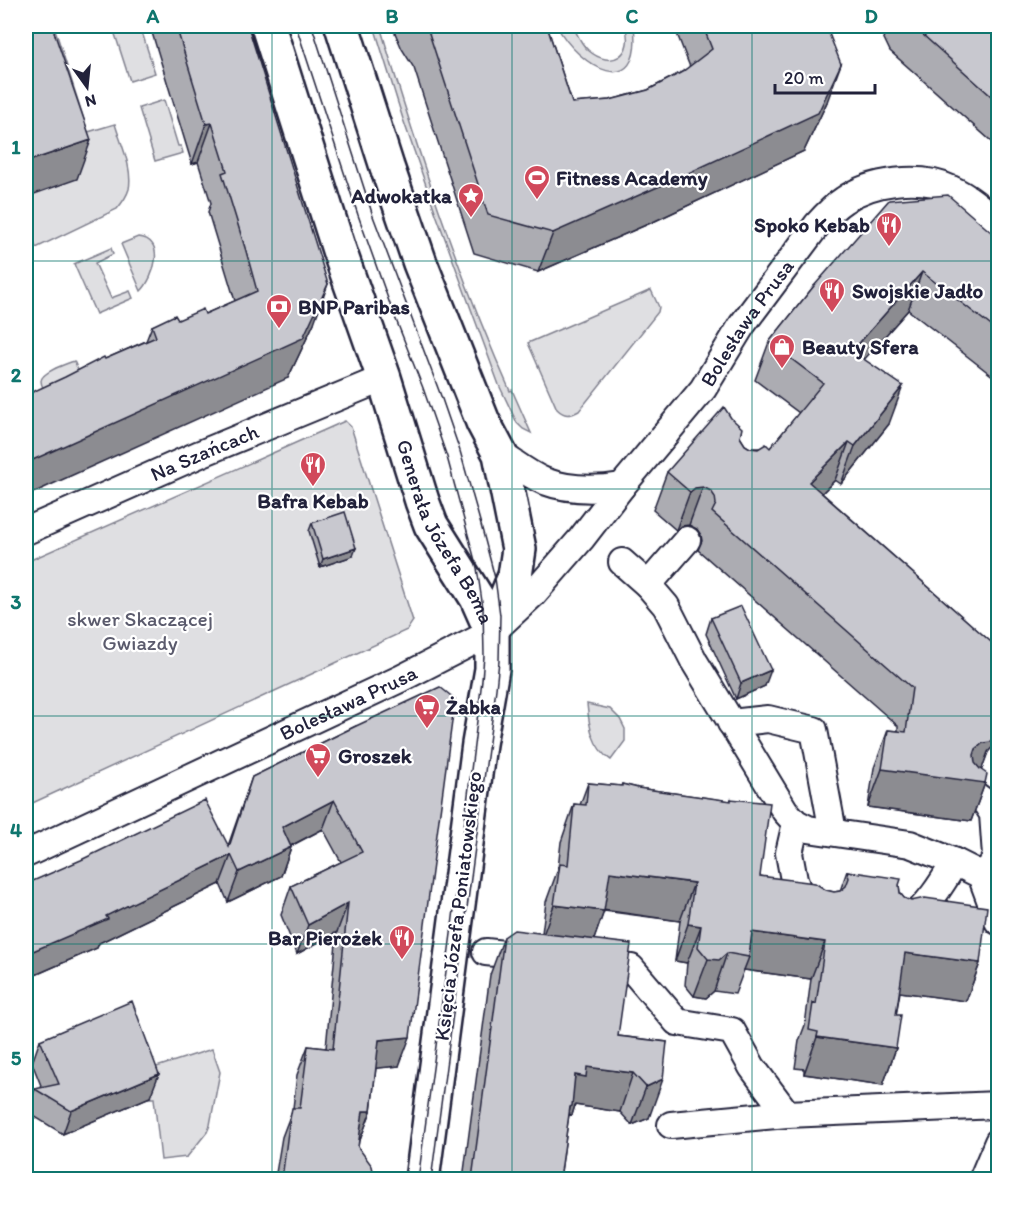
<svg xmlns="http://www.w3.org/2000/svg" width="1024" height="1205" viewBox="0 0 1024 1205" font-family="Itim,sans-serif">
	<rect width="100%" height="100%" fill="#fff"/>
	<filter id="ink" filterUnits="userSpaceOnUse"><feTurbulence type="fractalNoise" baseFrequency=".0167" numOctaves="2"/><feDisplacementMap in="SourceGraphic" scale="12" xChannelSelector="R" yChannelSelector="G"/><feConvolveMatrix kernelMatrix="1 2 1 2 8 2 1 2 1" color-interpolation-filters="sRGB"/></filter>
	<g filter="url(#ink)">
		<path fill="#dfdfe2" stroke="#80808e" stroke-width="1.5" d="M43 26H54L88 132 115 124C121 144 133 168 129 189 127 196 122 203 117 209L36 248 26 217V197Z
			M132 26H140L155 73 130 81 114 31Z
			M374 26H380C417 149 457 272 510 391L512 390 531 433 523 429 517 423 499 385 436 214 403 119Z
			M557 26H573C577 34 581 44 588 50 612 71 635 54 625 26H634C643 104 578 67 557 26Z
			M164 100 178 146H181L183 153 155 161 139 108Z
			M138 237C167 239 154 278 141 291L121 244Z
			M111 248 113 254 95 263 111 298 130 291 133 298 96 314 74 264Z
			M651 290 659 307 658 312 579 411C570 416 564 416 557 409L528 343Z
			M74 361 85 386 53 409C50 402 41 387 41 381 41 372 66 364 74 361Z
			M345 421 351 427 413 621 407 630 26 806V562Z
			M587 704 610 709 620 719 625 729V741L611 760C592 748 589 725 587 704Z
			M212 1049 220 1072 210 1125 207 1132 187 1157 161 1160 154 1098H148L141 1072Z"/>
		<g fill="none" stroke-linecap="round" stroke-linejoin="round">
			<defs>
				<g id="minor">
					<path d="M500 454C513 462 529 475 544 481 568 490 597 490 622 486"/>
					<path id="s1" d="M26 531 200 454 384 378"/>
					<path d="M687 540 648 585 666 606 694 661 785 811 796 823 808 829 910 844 955 862 981 875 998 921"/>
					<path d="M622 562 648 585"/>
					<path d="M731 723 768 719 814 730 833 832"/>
					<path d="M975 795 986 803 993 814 996 856 991 867 981 875"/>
					<path d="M796 823 789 853 794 880 800 896 812 910"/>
					<path id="s2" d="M26 854 400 679 492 632 534 593 581 539 622 486 703 389 742 325 817 225C825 216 833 207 844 200 871 181 920 174 951 189 969 197 985 211 998 225"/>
					<path d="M907 922C929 905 941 885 955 862"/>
					<path d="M486 952 533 957"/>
					<path d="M593 964 631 968 677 1022 732 1031 752 1067 787 1114 998 1105"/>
					<path d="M671 1125 787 1114"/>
					<path d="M982 1180 998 1142"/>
				</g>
				<g id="tertiary">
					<path id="s3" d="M268 26 339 250 384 378 422 501 431 525 477 598 492 632"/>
					<path d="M342 26 387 167 420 263 483 422 500 454 519 549 515 576 492 632V669L479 744 422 1180"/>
				</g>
			</defs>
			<use href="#minor" stroke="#22223b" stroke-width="30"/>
			<use href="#tertiary" stroke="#22223b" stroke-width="38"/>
			<use href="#minor" stroke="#fff" stroke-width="26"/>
			<use href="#tertiary" stroke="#fff" stroke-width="33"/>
			<path stroke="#22223b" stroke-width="1.5" d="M296 26 358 215 391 307 423 388 447 457 477 568 483 608 484 656 482 680 451 934 418 1180
				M312 26 373 216 441 396 460 451 481 525 495 578 500 615 499 661 496 689 431 1180"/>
		</g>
		<path fill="#acacb2" stroke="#22223b" stroke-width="1.5" d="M150 26H248L314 323 288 378 105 359 146 341 152 326 205 314 235 301 208 212 211 203 198 162 192 164Z
			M392 26H547L572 103 610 100 648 90 682 72 690 67 674 26H826L827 102 804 151 655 221 538 272 474 253 414 68 402 49Z
			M878 26H999V148L890 51Z
			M999 239V381L908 310 864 359 889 424 841 484 835 480 822 493 999 649V740L988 752 981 770 985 783 971 821 868 807 874 768 888 730 898 731V726L698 550 702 541 701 535 697 529 689 525 682 526 676 530 653 510 667 472 740 437 745 445 750 448H770L799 413 755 380 769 342 814 286Z
			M312 523 353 556 320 567 309 531Z
			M711 618 765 686 736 699 706 634Z
			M356 726 399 1066 376 1068 371 1111 360 1140H359L358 1147 375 1179H275L282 1137 293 1108 297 1075 308 1046 326 1048 337 932 297 954 281 915 291 886 341 862 323 829 291 846V847L281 876 228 902 220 884 99 943 97 948 26 979V884L228 846 252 777Z
			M588 783 621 786 622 784 638 788 730 801 731 799 760 876 834 892 840 891 847 871 899 885 900 893 904 898 980 963 966 1001 900 992 896 1015V1048L883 1085 804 1074V1069L795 1068 799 1041 805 1025 811 979 744 970 735 994 714 991 706 998 694 996 685 985 687 963 675 961 680 921 604 911 594 939 618 1036 667 1042 649 1118 632 1125 620 1112 575 1105 572 1115 569 1114 560 1179H463L490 975 504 937 542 933 546 902 558 869 561 842 574 804 580 805Z
			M40 1040 150 1097 63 1134 27 1112 35 1089 42 1088 32 1063Z"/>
		<path fill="#8c8c91" stroke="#22223b" stroke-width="1.5" d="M841 64 827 102 804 151 655 221 538 272 553 233Z
			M212 123 198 162 192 164 206 124Z
			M91 140 77 179 26 197V162Z
			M922 272 908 310 838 389 852 351Z
			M328 284 314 323 288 378 26 496V463Z
			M903 386 889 424 841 484 855 446Z
			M849 442 835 480 795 520 809 482Z
			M703 487 689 525 682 526 676 530 690 492 695 488Z
			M356 548 353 556 320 567 323 559Z
			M771 670 765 686 736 699 741 683Z
			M999 718V740L988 752 978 780 985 783 971 821 868 807 882 769 976 749Z
			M334 800 323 829 271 856 282 827Z
			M291 847 281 876 228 902 239 872Z
			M231 855 220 884 99 943 97 948 26 979V954Z
			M610 872 694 883 680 921 596 909Z
			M348 903 337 932 297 954 308 925Z
			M554 905 604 911 591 948 540 943Z
			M688 924 701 926 687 963 675 961Z
			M752 932 825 942 811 979 744 970 749 957Z
			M727 953 714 991 706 998 694 996 708 959Z
			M905 953 980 963 966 1001 892 991Z
			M410 1037 399 1066 369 1069 379 1040Z
			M817 1037 896 1048 883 1085 804 1074Z
			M587 1067 633 1073 620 1112 575 1105 572 1115 569 1114 575 1075Z
			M159 1074 150 1097 63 1134 71 1111Z
			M663 1079 649 1118 632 1125 646 1087Z
			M363 1111H371L360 1140H352Z"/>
		<path fill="#c8c8cf" stroke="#22223b" stroke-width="1.5" d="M26 26H52L91 140 26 162Z
			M176 26H248L328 284 303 338 26 463V395L65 377 104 357 105 359 156 337 152 326 175 315 178 320 203 309 205 314 257 291 246 251 222 173 227 171 212 123 206 124Z
			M426 26H547L572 103 610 100 648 90 682 72 712 49 703 26H826L841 64 818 113 669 182 553 233 488 215 428 30Z
			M913 26H999V103Z
			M948 195 999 239V332L922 272 852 351 903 386 855 446 849 442 809 482 999 649V718L995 722 991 742 983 743 976 749 974 755 975 763 980 769 987 774 985 783 882 769 888 730 906 732 912 688 712 512 716 504 715 497 711 491 703 487 695 488 690 492 667 472 724 407 731 418 742 428 740 437 745 445 750 448 758 449 766 444 770 448 823 383 769 342 814 286 889 200Z
			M345 512 356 548 323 559 312 523Z
			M741 606 771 670 741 683 711 618Z
			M440 687 455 699 410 1037 379 1040 371 1111H363L358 1147 372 1166 375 1179H282L289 1124 292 1108H300L308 1046 333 1049 348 903 308 925 291 886 362 852 334 800 282 827 291 847 239 872 231 855 106 916 108 919 26 954V884L81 860 205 800 229 847 252 777 356 726Z
			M588 783 622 786V784L638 788 731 801V799L770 803 760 876 815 883 826 890 834 892 840 891 846 886 849 878 847 871 901 879 899 885 900 893 904 898 911 901 925 898 987 907 980 963 905 953 896 1015H901L896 1048 817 1037 818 1032 809 1030 813 1003 816 1004 825 942 752 932 749 957 727 953 719 960 708 959 698 947 701 926 688 924 694 883 610 872 604 911 554 905 560 864 568 865 574 804 586 805Z
			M514 930 631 944 618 1036 667 1042 663 1079 646 1087 633 1073 587 1067 586 1077 575 1075 572 1106 570 1107 560 1179H472L504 937Z
			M132 1001 159 1074 71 1111 35 1089 59 1084 40 1040Z"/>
	</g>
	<path fill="none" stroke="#0f766e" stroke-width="1.5" stroke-opacity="0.55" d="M272 26V1180M512 26V1180M752 26V1180M26 261H998M26 489H998M26 716H998M26 944H998"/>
	<defs>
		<symbol id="stadium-pin" viewBox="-11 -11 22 30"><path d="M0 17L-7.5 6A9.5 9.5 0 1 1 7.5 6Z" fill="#d1495b" stroke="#fff"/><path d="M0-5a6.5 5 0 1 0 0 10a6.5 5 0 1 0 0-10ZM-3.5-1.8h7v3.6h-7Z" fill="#fff"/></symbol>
		<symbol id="sight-pin" viewBox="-11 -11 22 30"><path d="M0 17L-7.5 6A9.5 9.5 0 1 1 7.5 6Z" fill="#d1495b" stroke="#fff"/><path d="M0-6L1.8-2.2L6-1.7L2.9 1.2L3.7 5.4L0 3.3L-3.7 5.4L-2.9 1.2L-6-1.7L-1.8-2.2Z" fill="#fff"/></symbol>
		<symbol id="restaurant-pin" viewBox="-11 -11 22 30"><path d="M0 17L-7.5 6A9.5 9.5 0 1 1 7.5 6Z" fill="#d1495b" stroke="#fff"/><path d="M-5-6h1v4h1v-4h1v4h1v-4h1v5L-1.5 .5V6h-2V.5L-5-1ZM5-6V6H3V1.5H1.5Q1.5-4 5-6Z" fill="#fff"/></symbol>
		<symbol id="bank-pin" viewBox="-11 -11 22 30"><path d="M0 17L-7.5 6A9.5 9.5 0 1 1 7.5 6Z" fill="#d1495b" stroke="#fff"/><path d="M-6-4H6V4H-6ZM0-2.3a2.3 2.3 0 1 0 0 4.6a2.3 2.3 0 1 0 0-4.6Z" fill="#fff"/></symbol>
		<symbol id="shop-pin" viewBox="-11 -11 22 30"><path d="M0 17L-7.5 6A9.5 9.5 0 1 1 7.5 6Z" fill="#d1495b" stroke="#fff"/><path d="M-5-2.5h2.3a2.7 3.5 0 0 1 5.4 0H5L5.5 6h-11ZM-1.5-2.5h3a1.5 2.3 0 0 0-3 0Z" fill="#fff"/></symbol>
		<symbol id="supermarket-pin" viewBox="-11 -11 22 30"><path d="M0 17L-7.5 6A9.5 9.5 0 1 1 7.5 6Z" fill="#d1495b" stroke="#fff"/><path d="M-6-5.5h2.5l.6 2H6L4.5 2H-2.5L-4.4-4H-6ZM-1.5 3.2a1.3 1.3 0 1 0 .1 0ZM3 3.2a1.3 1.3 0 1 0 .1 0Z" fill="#fff"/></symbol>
	</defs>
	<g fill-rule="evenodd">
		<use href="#stadium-pin" x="522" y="163" width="30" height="40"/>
		<use href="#sight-pin" x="456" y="181" width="30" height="40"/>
		<use href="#restaurant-pin" x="874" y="210" width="30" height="40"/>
		<use href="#restaurant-pin" x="817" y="276" width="30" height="40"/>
		<use href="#bank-pin" x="264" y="292" width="30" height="40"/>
		<use href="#shop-pin" x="767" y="332" width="30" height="40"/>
		<use href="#restaurant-pin" x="298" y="450" width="30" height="40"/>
		<use href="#supermarket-pin" x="412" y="692" width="30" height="40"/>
		<use href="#supermarket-pin" x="303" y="741" width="30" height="40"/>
		<use href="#restaurant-pin" x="387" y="923" width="30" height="40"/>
	</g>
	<g text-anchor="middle" stroke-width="4.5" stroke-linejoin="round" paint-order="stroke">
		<g font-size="21" font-weight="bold" fill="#22223b" stroke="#fff" text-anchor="start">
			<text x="556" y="185">Fitness Academy</text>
			<text x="452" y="203" text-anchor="end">Adwokatka</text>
			<text x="870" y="232" text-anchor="end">Spoko Kebab</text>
			<text x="852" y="298">Swojskie Jadło</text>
			<text x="298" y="314">BNP Paribas</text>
			<text x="802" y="354">Beauty Sfera</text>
			<text x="313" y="508" text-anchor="middle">Bafra Kebab</text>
			<text x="446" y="714">Żabka</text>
			<text x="338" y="763">Groszek</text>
			<text x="382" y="945" text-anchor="end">Bar Pierożek</text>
		</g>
		<g font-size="21" fill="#22223b" stroke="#fff">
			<text dy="7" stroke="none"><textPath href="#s2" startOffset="918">Bolesława Prusa</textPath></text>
			<text dy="7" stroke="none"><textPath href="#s1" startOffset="195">Na Szańcach</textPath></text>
			<text dy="7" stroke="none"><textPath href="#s3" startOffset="537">Generała Józefa Bema</textPath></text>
			<text dy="7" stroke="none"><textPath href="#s2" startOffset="356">Bolesława Prusa</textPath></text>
			<text transform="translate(458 906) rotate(-83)" y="7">Księcia Józefa Poniatowskiego</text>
		</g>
		<g font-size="21" fill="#5b5b6d" stroke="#fff">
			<text x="140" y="626">skwer Skaczącej<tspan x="140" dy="24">Gwiazdy</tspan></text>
		</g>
	</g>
	<rect width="1024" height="1205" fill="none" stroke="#fff" stroke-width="66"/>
	<g transform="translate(87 87) rotate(165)" stroke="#ffffff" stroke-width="4.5" paint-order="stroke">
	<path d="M0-4.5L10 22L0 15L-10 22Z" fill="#22223b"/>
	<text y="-9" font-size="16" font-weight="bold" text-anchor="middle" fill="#22223b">N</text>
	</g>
	<path d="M775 84v9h100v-9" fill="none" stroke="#22223b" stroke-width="3"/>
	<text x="784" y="84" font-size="18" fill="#22223b" stroke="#ffffff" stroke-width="4.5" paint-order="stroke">20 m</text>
	<rect x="33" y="33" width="958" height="1139" fill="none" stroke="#0f766e" stroke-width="2"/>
	<g font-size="20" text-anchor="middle" font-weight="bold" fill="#0f766e">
		<text x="153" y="23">A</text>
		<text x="392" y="23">B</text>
		<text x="632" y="23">C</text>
		<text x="871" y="23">D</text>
		<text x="16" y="154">1</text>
		<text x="16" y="382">2</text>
		<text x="16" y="609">3</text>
		<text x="16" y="837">4</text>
		<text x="16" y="1065">5</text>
	</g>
</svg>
